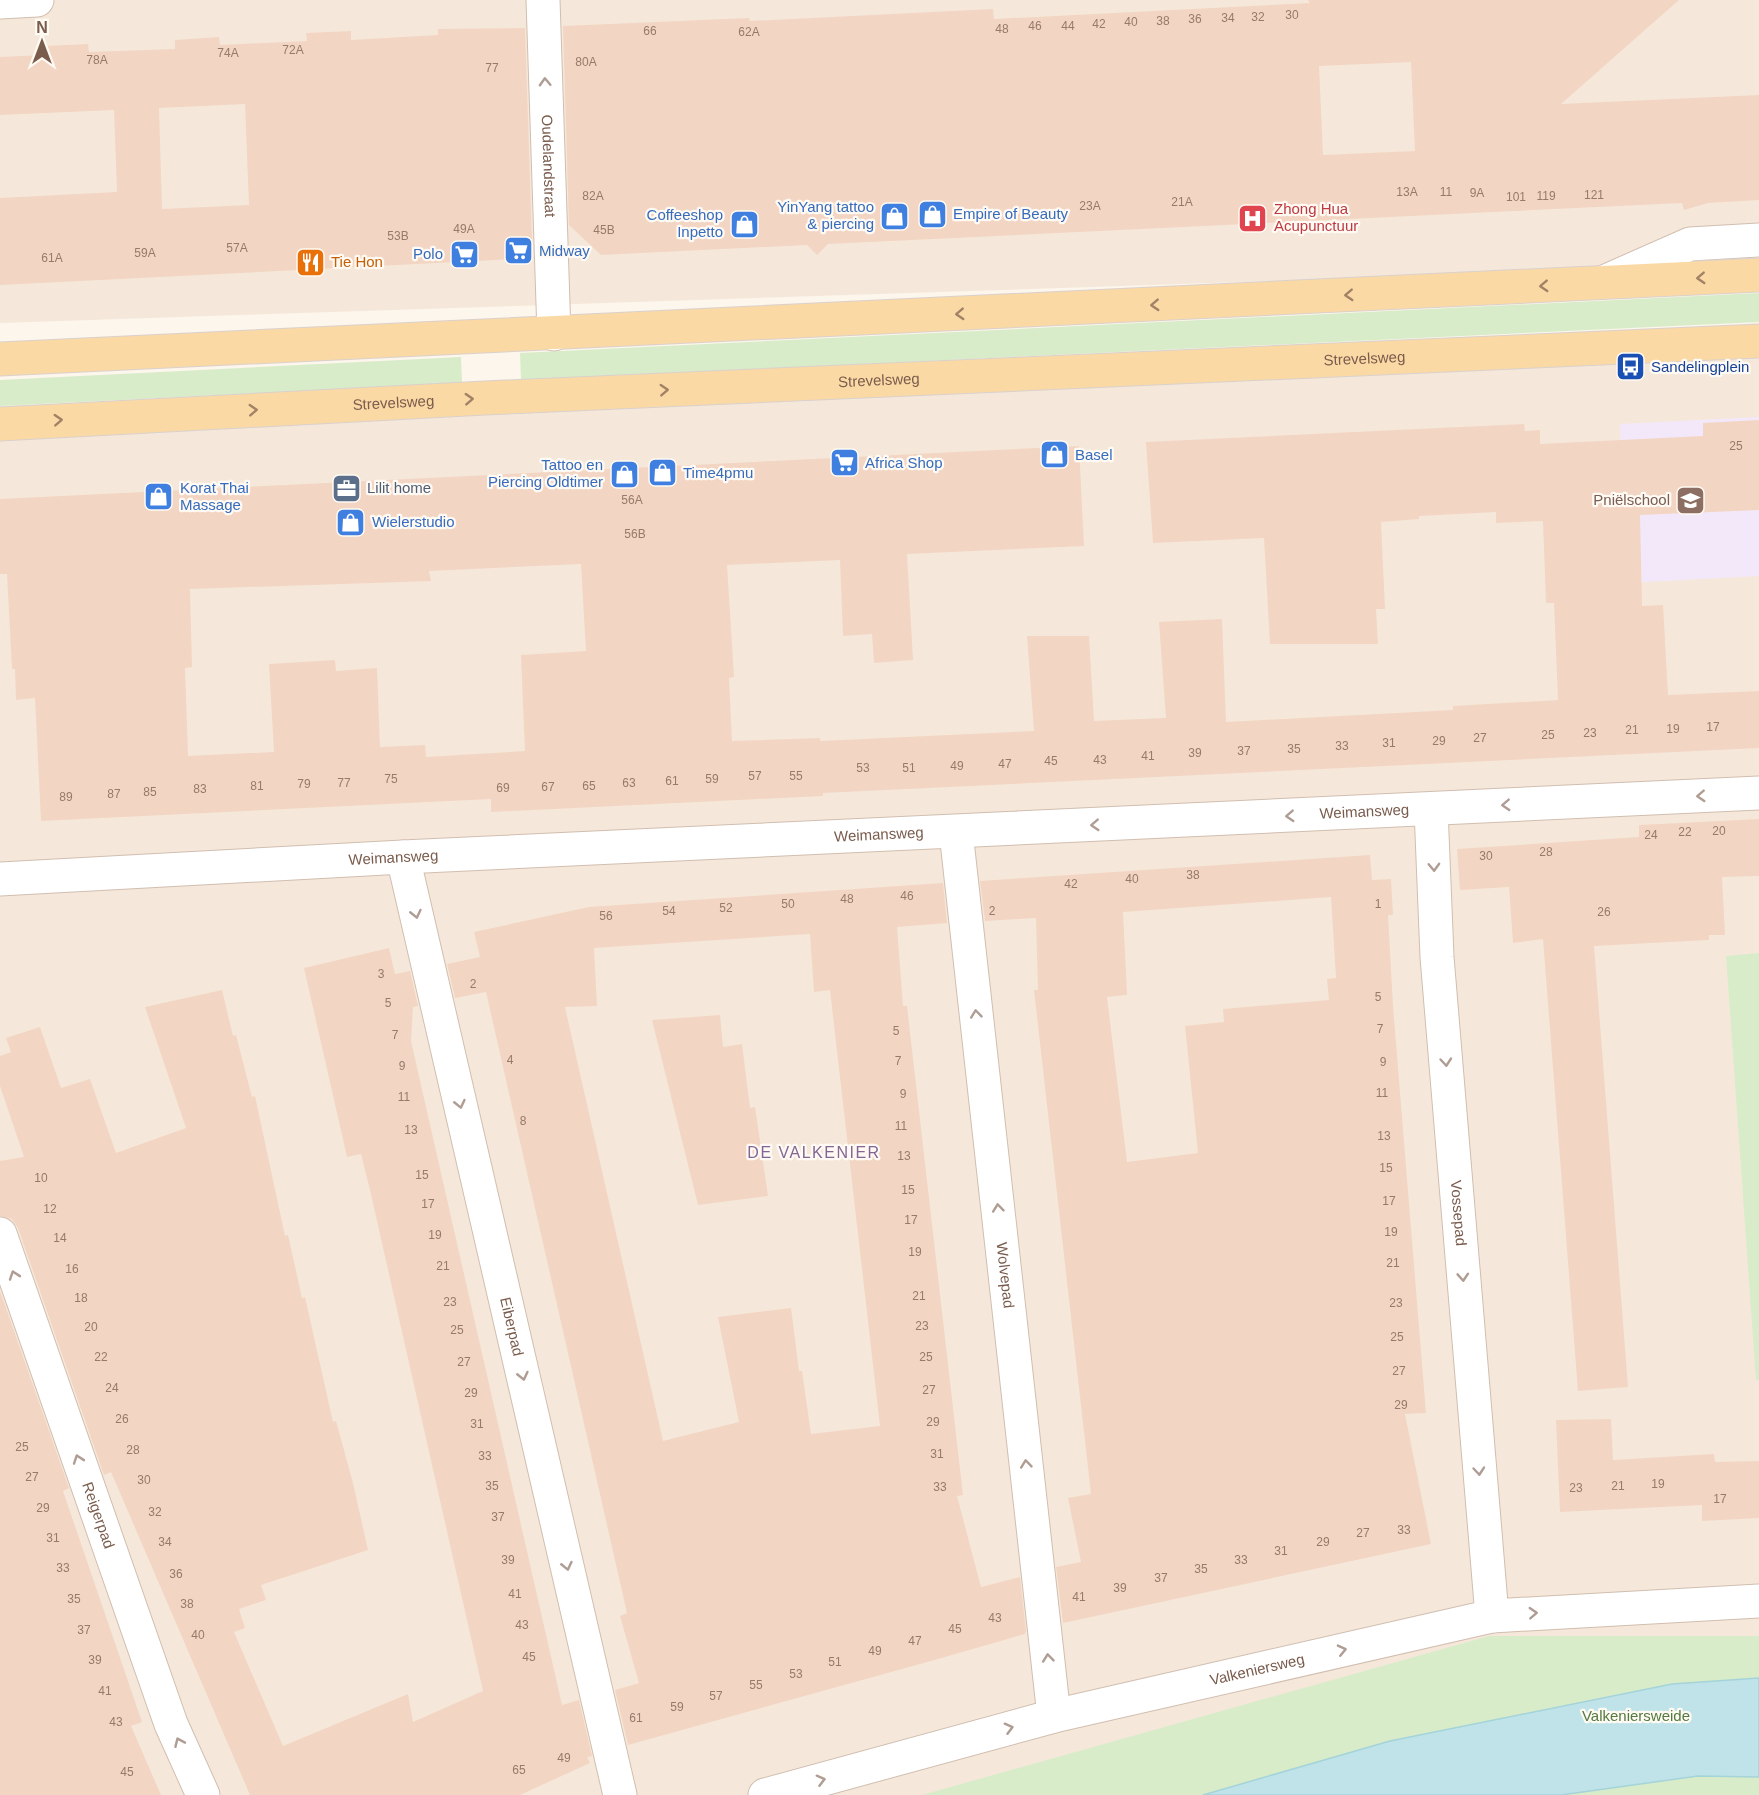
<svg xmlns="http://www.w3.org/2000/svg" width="1759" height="1795" viewBox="0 0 1759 1795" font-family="Helvetica,sans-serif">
	<rect width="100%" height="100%" fill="#fdf6ec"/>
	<path fill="#f5e8da" d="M0 0H1759V265L0 323Z
		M1759 332V1681L1092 1795H0V406Z"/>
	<path fill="#f3e8fa" d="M1759 417V576L1627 583 1620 424Z"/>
	<path fill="#d8ecc9" d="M1759 293V322L521 380 520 353Z
		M461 357 462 383 0 406V380Z
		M1759 953V1380H1756L1726 956Z
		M1489 1636H1759V1795H922Z"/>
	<path fill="#bfe3e8" stroke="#a5d3da" stroke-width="1.5" d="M1759 1678V1777L1698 1776 1561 1795H1203L1390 1741 1672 1684Z"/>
	<path fill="#f3d5c3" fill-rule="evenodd" d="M1308 0H1679L1561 104 1759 95V200L1708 203 1684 210 1682 203 828 244 817 255 807 245 601 255 569 225 563 26 749 18 750 21 993 9 994 19 1310 3ZM1411 62 1415 151 1323 155 1319 66Z
		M525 28 532 241 517 259 0 285V198L117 192 114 110 0 115V57L44 55V46L88 44 89 52 175 49V40L219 37 220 45 307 41 306 33 329 32 351 31V40L438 35V29ZM245 104 249 205 162 209 159 108Z
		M1759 420V510L1640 515 1642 606 1663 605 1668 695 1759 691V748L823 793V796L534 810 491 812V799L41 821 35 698 16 700 15 669H12L7 574H0V499L1079 446 1084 546 907 554 913 660 874 663 872 634 843 636 840 560 727 565 734 677 729 678 732 741 820 738V741L1034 731 1027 636H1089L1094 721 1166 718 1159 622 1222 619 1226 722 1453 710V706L1558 700 1554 603H1546L1543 521 1496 523V512L1419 516V519L1381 522 1385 609H1376L1378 644H1270L1264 538 1153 543 1146 442 1524 424 1525 431 1540 430V444L1703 436V423ZM581 564 586 651 521 655 525 751 426 757 425 745 380 747 377 668 336 671 335 660 269 664 274 752 188 756 185 668 192 667 190 589 431 581 429 571Z
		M1759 819V876L1722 877 1725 935H1709V940L1594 946 1628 1387 1578 1391 1543 939 1513 943 1509 887 1460 890 1457 849 1639 837V825Z
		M1370 855 1372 880 1391 879 1393 915H1388L1393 1006 1426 1413 1405 1414 1431 1544 1063 1623 1056 1567 1081 1562 1068 1498 1091 1494 1034 990H1038L1036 918 985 921 980 881ZM1331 897 1336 978 1327 979 1329 1000 1223 1009 1224 1022 1185 1026 1198 1153 1127 1162 1107 997 1127 995 1123 912Z
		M943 883 947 923 897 927 903 1006H907L963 1495 957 1496 981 1587 1020 1577 1026 1631 1025 1634 931 1661 628 1745 615 1690 639 1683 620 1616 627 1613 486 992 455 998 447 964 480 957 474 932 589 907ZM810 934 814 992 830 990 880 1426 811 1434 802 1371H799L791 1308 718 1317 739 1422 663 1441 565 1007 597 1006 594 948Z
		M389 948 395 974 410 971 418 1006 413 1007 411 1041 562 1705 579 1700 592 1756 587 1757 590 1763 520 1795H250L111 1472 104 1475 18 1228 12 1219 0 1216V1161L24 1157 0 1086V1056L11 1052 6 1038 40 1027 61 1088 90 1079 116 1153 186 1128 145 1007 222 990 233 1036 236 1035 252 1097 255 1096 285 1236 288 1235 302 1298 305 1297 333 1422 336 1421 353 1483 368 1550 261 1585 266 1600 239 1609 245 1628 234 1632 283 1746 408 1694 413 1722 483 1691 370 1190 361 1154 347 1157 304 968Z
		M720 1015 723 1047 742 1044 750 1108 755 1107 768 1196 698 1205 652 1020Z
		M0 1291 69 1488 63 1491 142 1722 131 1726 161 1795H0Z
		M1611 1419 1613 1460 1714 1454 1715 1462 1759 1461V1518L1702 1521V1505L1560 1512 1556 1420Z"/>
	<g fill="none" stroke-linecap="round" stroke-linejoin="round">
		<defs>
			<g id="minor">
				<path id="s1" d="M543 0 554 334"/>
				<path d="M0 2 37 0"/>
				<path d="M1604 282 1690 244 1759 240"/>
				<path id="s2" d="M1431 809 1437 957 1492 1616"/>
				<path id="s3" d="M956 832 1054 1716"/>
				<path id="s4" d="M403 857 620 1795"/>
				<path id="s5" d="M0 879 403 857 1759 793"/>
				<path id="s6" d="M0 1234 171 1724 203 1795"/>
				<path id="s7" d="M765 1795 1054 1716 1492 1616 1759 1601"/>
			</g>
			<g id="primary">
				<path d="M0 359 1759 275"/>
				<path id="s8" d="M0 424 485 398 1759 341"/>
			</g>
		</defs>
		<use href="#minor" stroke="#d1beb0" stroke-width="35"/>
		<use href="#primary" stroke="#dad1cd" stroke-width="35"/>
		<use href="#minor" stroke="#fff" stroke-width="33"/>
		<use href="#primary" stroke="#fbd9a5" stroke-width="33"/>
	</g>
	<defs><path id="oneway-chevron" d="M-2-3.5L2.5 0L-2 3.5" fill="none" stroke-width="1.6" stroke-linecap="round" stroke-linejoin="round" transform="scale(1.5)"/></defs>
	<g stroke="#af9d94">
		<use href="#oneway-chevron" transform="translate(545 82) rotate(-92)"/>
		<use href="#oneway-chevron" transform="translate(1701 796) rotate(177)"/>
		<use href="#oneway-chevron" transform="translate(1506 805) rotate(177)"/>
		<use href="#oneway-chevron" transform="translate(1290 816) rotate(177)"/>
		<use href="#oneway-chevron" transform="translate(1095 825) rotate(177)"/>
		<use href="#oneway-chevron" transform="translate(1434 867) rotate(88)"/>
		<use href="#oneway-chevron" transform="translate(416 914) rotate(77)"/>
		<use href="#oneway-chevron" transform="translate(976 1014) rotate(-96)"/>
		<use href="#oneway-chevron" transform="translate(1446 1062) rotate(85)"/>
		<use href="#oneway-chevron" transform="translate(460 1104) rotate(77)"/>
		<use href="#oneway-chevron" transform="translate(998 1208) rotate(-96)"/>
		<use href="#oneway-chevron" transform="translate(14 1275) rotate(-109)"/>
		<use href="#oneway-chevron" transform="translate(1463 1277) rotate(86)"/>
		<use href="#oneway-chevron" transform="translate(523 1376) rotate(77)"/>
		<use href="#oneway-chevron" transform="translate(78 1459) rotate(-109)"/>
		<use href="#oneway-chevron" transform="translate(1026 1464) rotate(-96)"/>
		<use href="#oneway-chevron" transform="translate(1479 1471) rotate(85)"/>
		<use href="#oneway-chevron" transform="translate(567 1566) rotate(77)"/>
		<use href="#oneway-chevron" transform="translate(1533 1613) rotate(-3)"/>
		<use href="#oneway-chevron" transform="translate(1342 1650) rotate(-13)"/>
		<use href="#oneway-chevron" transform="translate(1048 1658) rotate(-96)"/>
		<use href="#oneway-chevron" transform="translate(1009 1728) rotate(-15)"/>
		<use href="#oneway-chevron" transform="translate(179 1742) rotate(-114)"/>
		<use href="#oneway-chevron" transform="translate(821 1780) rotate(-15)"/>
	</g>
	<g stroke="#a18267">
		<use href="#oneway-chevron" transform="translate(1701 278) rotate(177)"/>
		<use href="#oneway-chevron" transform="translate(1544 286) rotate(177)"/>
		<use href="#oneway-chevron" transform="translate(1349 295) rotate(177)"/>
		<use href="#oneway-chevron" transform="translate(1155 305) rotate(177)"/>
		<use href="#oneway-chevron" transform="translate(960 314) rotate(177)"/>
		<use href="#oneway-chevron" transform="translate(664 390) rotate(-3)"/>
		<use href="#oneway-chevron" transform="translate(469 399) rotate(-3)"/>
		<use href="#oneway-chevron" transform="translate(253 410) rotate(-3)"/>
		<use href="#oneway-chevron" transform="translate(58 420) rotate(-3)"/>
	</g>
	<defs>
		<symbol id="shop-square" viewBox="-11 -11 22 22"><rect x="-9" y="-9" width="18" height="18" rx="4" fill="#3f7fe0" stroke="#fffaf3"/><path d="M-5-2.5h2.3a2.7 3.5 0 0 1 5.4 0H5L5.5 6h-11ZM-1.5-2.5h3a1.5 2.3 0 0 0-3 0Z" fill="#fff"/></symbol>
		<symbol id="hospital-square" viewBox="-11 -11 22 22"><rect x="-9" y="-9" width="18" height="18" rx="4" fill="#e0444e" stroke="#fffaf3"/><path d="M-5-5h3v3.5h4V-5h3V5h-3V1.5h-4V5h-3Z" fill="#fff"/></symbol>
		<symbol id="supermarket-square" viewBox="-11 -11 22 22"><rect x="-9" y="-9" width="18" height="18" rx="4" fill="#3f7fe0" stroke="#fffaf3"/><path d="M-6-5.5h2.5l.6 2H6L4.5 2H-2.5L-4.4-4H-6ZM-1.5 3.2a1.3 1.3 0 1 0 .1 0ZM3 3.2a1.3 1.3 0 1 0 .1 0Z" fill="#fff"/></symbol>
		<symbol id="restaurant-square" viewBox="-11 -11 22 22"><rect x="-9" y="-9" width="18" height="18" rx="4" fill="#e8710a" stroke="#fffaf3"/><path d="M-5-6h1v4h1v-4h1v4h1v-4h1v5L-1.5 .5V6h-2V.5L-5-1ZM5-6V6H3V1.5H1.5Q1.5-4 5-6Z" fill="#fff"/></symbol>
		<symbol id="bus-square" viewBox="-11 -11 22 22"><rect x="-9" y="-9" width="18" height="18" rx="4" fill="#1a4fb4" stroke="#fffaf3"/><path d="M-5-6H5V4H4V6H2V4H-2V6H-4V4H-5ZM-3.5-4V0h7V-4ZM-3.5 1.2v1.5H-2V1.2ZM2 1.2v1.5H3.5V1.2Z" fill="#fff"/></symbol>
		<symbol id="office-square" viewBox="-11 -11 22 22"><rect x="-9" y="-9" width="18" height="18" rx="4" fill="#5c6f8a" stroke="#fffaf3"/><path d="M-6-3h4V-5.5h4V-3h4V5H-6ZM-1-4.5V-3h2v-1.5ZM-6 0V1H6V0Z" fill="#fff"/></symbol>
		<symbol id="school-square" viewBox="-11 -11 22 22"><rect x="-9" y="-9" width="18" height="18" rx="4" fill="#8d6e63" stroke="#fffaf3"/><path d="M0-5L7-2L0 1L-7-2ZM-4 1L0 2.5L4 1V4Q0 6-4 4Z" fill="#fff"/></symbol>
	</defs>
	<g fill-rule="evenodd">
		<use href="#shop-square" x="916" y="198" width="33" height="33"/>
		<use href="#shop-square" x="878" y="200" width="33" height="33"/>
		<use href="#hospital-square" x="1236" y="202" width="33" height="33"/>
		<use href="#shop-square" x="728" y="208" width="33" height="33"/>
		<use href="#supermarket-square" x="502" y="234" width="33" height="33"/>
		<use href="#supermarket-square" x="448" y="238" width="33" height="33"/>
		<use href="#restaurant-square" x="294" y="246" width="33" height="33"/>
		<use href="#bus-square" x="1614" y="350" width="33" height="33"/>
		<use href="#shop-square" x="1038" y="438" width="33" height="33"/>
		<use href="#supermarket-square" x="828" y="446" width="33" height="33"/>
		<use href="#shop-square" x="646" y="456" width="33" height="33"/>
		<use href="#shop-square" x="608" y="458" width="33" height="33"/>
		<use href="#office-square" x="330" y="472" width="33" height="33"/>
		<use href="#shop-square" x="142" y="480" width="33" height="33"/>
		<use href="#school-square" x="1674" y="484" width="33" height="33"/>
		<use href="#shop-square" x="334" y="506" width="33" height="33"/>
	</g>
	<g text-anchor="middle" stroke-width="4.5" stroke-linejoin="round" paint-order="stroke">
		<g font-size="12" fill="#987a6a">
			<text x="1292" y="19">30</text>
			<text x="1258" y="21">32</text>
			<text x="1228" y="22">34</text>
			<text x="1195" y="23">36</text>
			<text x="1163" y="25">38</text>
			<text x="1131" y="26">40</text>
			<text x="1099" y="28">42</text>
			<text x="1035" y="30">46</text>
			<text x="1068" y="30">44</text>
			<text x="1002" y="33">48</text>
			<text x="650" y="35">66</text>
			<text x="749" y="36">62A</text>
			<text x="293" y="54">72A</text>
			<text x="228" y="57">74A</text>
			<text x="97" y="64">78A</text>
			<text x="586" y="66">80A</text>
			<text x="492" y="72">77</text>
			<text x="1407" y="196">13A</text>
			<text x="1446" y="196">11</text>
			<text x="1477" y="197">9A</text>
			<text x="1594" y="199">121</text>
			<text x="593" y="200">82A</text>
			<text x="1546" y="200">119</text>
			<text x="1516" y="201">101</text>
			<text x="1182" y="206">21A</text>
			<text x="1090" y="210">23A</text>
			<text x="464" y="233">49A</text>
			<text x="604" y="234">45B</text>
			<text x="398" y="240">53B</text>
			<text x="237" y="252">57A</text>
			<text x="145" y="257">59A</text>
			<text x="52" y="262">61A</text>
			<text x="1736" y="450">25</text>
			<text x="632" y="504">56A</text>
			<text x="635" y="538">56B</text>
			<text x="1713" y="731">17</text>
			<text x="1673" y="733">19</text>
			<text x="1632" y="734">21</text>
			<text x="1590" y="737">23</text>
			<text x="1548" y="739">25</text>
			<text x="1480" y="742">27</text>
			<text x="1439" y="745">29</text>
			<text x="1389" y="747">31</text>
			<text x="1342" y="750">33</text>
			<text x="1294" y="753">35</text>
			<text x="1244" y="755">37</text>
			<text x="1195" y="757">39</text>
			<text x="1148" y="760">41</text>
			<text x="1100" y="764">43</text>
			<text x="1051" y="765">45</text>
			<text x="1005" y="768">47</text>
			<text x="957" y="770">49</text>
			<text x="863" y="772">53</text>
			<text x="909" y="772">51</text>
			<text x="755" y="780">57</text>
			<text x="796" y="780">55</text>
			<text x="391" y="783">75</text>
			<text x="712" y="783">59</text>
			<text x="672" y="785">61</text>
			<text x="344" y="787">77</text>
			<text x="629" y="787">63</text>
			<text x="304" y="788">79</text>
			<text x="257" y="790">81</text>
			<text x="589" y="790">65</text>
			<text x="548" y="791">67</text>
			<text x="503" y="792">69</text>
			<text x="200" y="793">83</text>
			<text x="150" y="796">85</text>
			<text x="114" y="798">87</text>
			<text x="66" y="801">89</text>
			<text x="1719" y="835">20</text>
			<text x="1685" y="836">22</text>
			<text x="1651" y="839">24</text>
			<text x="1546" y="856">28</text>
			<text x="1486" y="860">30</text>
			<text x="1193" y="879">38</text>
			<text x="1132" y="883">40</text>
			<text x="1071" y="888">42</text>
			<text x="907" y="900">46</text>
			<text x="847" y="903">48</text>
			<text x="788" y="908">50</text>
			<text x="1378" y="908">1</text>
			<text x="726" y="912">52</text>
			<text x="669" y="915">54</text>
			<text x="992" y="915">2</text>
			<text x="1604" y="916">26</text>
			<text x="606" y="920">56</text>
			<text x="381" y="978">3</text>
			<text x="473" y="988">2</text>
			<text x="1378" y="1001">5</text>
			<text x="388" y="1007">5</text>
			<text x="1380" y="1033">7</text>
			<text x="896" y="1035">5</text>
			<text x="395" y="1039">7</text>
			<text x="510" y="1064">4</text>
			<text x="898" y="1065">7</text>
			<text x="1383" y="1066">9</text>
			<text x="402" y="1070">9</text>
			<text x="1382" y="1097">11</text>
			<text x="903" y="1098">9</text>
			<text x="404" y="1101">11</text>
			<text x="523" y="1125">8</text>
			<text x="901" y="1130">11</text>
			<text x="411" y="1134">13</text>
			<text x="1384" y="1140">13</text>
			<text x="904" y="1160">13</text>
			<text x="1386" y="1172">15</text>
			<text x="422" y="1179">15</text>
			<text x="41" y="1182">10</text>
			<text x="908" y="1194">15</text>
			<text x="1389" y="1205">17</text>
			<text x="428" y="1208">17</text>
			<text x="50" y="1213">12</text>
			<text x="911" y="1224">17</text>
			<text x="1391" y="1236">19</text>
			<text x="435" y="1239">19</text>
			<text x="60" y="1242">14</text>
			<text x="915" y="1256">19</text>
			<text x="1393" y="1267">21</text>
			<text x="443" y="1270">21</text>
			<text x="72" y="1273">16</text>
			<text x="919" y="1300">21</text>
			<text x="81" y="1302">18</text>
			<text x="450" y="1306">23</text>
			<text x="1396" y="1307">23</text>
			<text x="922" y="1330">23</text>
			<text x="91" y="1331">20</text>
			<text x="457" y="1334">25</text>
			<text x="1397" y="1341">25</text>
			<text x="101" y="1361">22</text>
			<text x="926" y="1361">25</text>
			<text x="464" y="1366">27</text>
			<text x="1399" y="1375">27</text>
			<text x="112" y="1392">24</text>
			<text x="929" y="1394">27</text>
			<text x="471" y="1397">29</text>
			<text x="1401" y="1409">29</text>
			<text x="122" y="1423">26</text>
			<text x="933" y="1426">29</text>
			<text x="477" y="1428">31</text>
			<text x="22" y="1451">25</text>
			<text x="133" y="1454">28</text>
			<text x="937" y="1458">31</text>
			<text x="485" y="1460">33</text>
			<text x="32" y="1481">27</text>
			<text x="144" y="1484">30</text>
			<text x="1658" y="1488">19</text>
			<text x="492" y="1490">35</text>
			<text x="1618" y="1490">21</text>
			<text x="940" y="1491">33</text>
			<text x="1576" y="1492">23</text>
			<text x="1720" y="1503">17</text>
			<text x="43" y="1512">29</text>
			<text x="155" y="1516">32</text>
			<text x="498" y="1521">37</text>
			<text x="1404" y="1534">33</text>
			<text x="1363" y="1537">27</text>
			<text x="53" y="1542">31</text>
			<text x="165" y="1546">34</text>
			<text x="1323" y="1546">29</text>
			<text x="1281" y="1555">31</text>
			<text x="508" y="1564">39</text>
			<text x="1241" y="1564">33</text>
			<text x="63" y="1572">33</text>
			<text x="1201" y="1573">35</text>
			<text x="176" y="1578">36</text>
			<text x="1161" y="1582">37</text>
			<text x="1120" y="1592">39</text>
			<text x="515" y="1598">41</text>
			<text x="1079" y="1601">41</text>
			<text x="74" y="1603">35</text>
			<text x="187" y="1608">38</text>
			<text x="995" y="1622">43</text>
			<text x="522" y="1629">43</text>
			<text x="955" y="1633">45</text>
			<text x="84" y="1634">37</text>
			<text x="198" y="1639">40</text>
			<text x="915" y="1645">47</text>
			<text x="875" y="1655">49</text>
			<text x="529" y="1661">45</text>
			<text x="95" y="1664">39</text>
			<text x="835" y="1666">51</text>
			<text x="796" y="1678">53</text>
			<text x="756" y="1689">55</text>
			<text x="105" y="1695">41</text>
			<text x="716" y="1700">57</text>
			<text x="677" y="1711">59</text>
			<text x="636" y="1722">61</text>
			<text x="116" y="1726">43</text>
			<text x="564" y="1762">49</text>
			<text x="519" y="1774">65</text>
			<text x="127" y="1776">45</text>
		</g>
		<g font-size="15" fill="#7a5c4d" stroke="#fffaf3">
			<text dy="5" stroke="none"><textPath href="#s1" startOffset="166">Oudelandstraat</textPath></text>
			<text dy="5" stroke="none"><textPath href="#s8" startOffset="1366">Strevelsweg</textPath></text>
			<text dy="5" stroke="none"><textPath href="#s8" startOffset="880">Strevelsweg</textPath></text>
			<text dy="5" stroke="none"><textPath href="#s8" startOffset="394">Strevelsweg</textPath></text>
			<text dy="5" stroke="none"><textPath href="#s5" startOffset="1366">Weimansweg</textPath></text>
			<text dy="5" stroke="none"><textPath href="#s5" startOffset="880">Weimansweg</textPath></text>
			<text dy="5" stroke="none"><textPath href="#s5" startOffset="394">Weimansweg</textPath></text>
			<text dy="5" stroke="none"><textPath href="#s2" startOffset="405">Vossepad</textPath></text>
			<text dy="5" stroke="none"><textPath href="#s3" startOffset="446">Wolvepad</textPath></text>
			<text dy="5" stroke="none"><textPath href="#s4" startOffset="482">Eiberpad</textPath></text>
			<text dy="5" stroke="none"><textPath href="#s6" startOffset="298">Reigerpad</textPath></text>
			<text dy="5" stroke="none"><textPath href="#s7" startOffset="508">Valkeniersweg</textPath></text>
		</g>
		<g font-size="15" fill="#366cbe" stroke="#fffaf3" text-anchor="start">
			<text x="874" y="212" text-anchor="end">YinYang tattoo<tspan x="874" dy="17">&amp; piercing</tspan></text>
			<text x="953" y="219">Empire of Beauty</text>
			<text x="723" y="220" text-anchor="end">Coffeeshop<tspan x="723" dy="17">Inpetto</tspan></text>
			<text x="539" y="256">Midway</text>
			<text x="443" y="259" text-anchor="end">Polo</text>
			<text x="1075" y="460">Basel</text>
			<text x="865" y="468">Africa Shop</text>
			<text x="603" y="470" text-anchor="end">Tattoo en<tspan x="603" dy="17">Piercing Oldtimer</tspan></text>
			<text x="683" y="478">Time4pmu</text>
			<text x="180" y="493">Korat Thai<tspan x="180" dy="17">Massage</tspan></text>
			<text x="372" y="527">Wielerstudio</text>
		</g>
		<g font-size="15" fill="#be3a42" stroke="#fffaf3" text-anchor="start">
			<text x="1274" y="214">Zhong Hua<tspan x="1274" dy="17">Acupunctuur</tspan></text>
		</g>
		<g font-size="15" fill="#c56008" stroke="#fffaf3" text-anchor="start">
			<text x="331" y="267">Tie Hon</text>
		</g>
		<g font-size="15" fill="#164399" stroke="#fffaf3" text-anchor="start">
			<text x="1651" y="372">Sandelingplein</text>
		</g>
		<g font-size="15" fill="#4e5e75" stroke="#fffaf3" text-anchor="start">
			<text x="367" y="493">Lilit home</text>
		</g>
		<g font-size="15" fill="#785e54" stroke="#fffaf3" text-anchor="end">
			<text x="1670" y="505">Pniëlschool</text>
		</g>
		<g font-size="15" fill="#537a41" stroke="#fffaf3">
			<text x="1636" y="1721">Valkeniersweide</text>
		</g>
		<g font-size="16" letter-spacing="1.5" fill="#846695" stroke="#fffaf3">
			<text x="814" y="1158">DE VALKENIER</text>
		</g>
	</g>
	<g transform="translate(42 42)" stroke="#fffaf3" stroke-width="4.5" paint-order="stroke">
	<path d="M0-4.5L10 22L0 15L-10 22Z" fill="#7a5c4d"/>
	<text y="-9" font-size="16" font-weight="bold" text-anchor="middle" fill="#7a5c4d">N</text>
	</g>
</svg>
